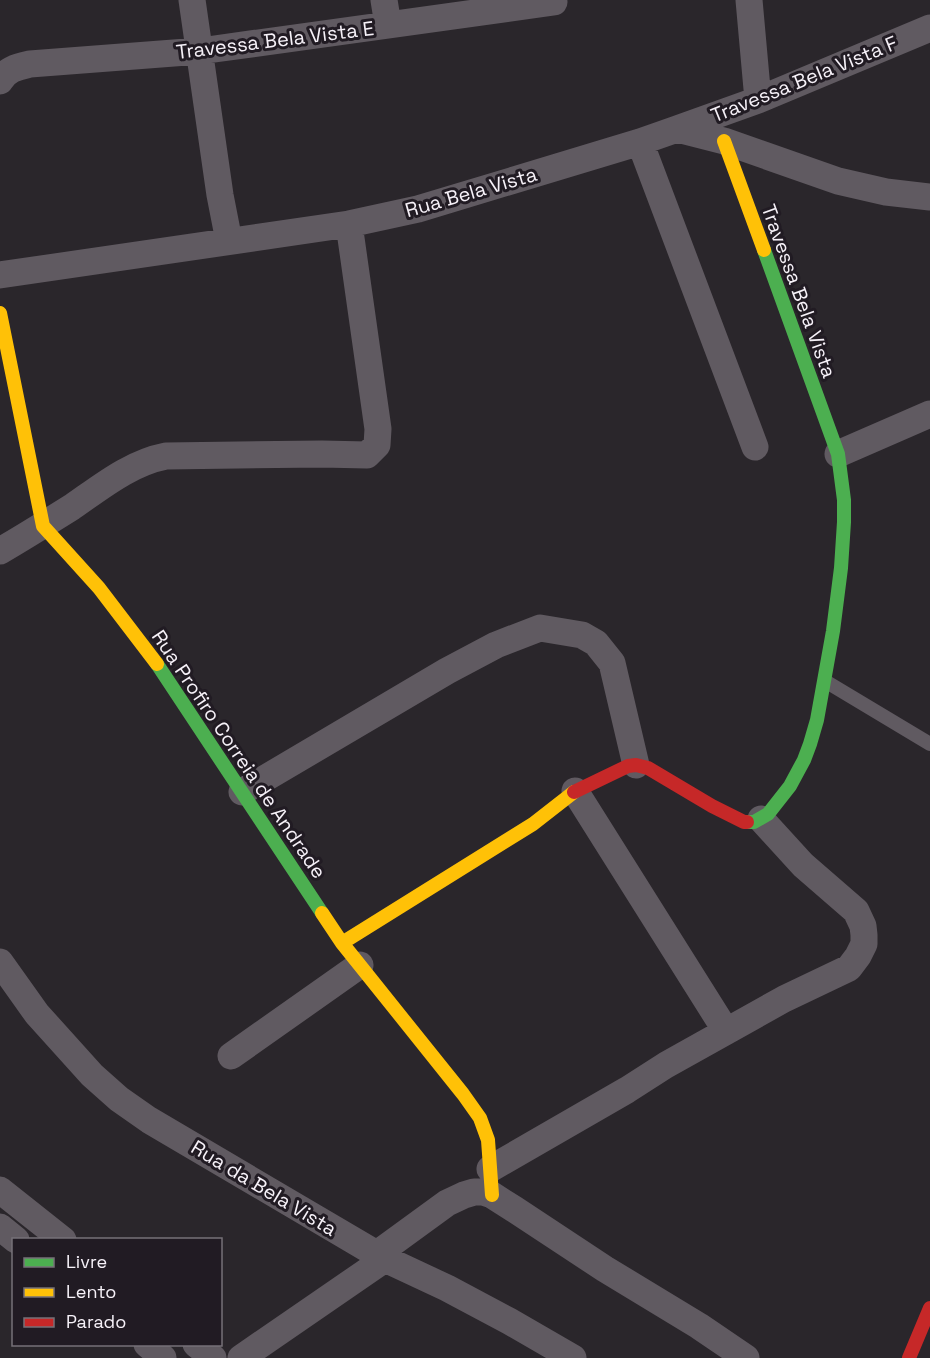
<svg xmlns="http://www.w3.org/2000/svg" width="930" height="1358" viewBox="0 0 930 1358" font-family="'Space Grotesk',sans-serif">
	<rect width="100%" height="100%" fill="#2a262b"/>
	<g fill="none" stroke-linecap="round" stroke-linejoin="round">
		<path stroke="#605a61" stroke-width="14" d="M825 681 930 744"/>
		<path stroke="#605a61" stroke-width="27" d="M192 0 220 195 229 241
			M384 0 388 25
			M749 0 758 100
			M0 81C7 69 17 67 30 64L200 51 554 2
			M677 129 758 100 930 28
			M640 142 755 447
			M0 275 349 224 418 209 640 142 677 129 724 141 838 181 886 192 930 197
			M838 454 930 414
			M0 551C24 537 48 522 72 507 101 487 130 463 166 456L322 454 367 455 377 445 378 429 349 224
			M575 791 726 1031
			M242 792 447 671 496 645 540 628 582 635 596 643 612 663 636 765
			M0 962 37 1014 92 1075 119 1099 149 1120 385 1259 447 1288 509 1321 573 1358
			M231 1056 360 965
			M490 1169 627 1090 666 1065 784 999 849 968 858 956 864 944V935L863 926 856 911 803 865 761 819
			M0 1190 63 1240
			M0 1227 16 1240
			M377 1254 447 1203 464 1195 474 1192H483L492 1195 514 1209 605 1269 699 1326 746 1358
			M147 1344 163 1358
			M196 1344 213 1358
			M241 1358 385 1259"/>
		<path stroke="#4caf50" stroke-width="14" d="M157 664 322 913
			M747 822H754L768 814 790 786 804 760 810 744 817 720 833 631 841 568 844 522V500L838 454 764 250"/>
		<path stroke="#ffc107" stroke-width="14" d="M724 141 764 250
			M0 313 43 526 99 588 157 664
			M322 913 342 943 463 1094 480 1118 488 1140 492 1195
			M342 943 533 824 574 792"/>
		<path stroke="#c62828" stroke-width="14" d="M574 792 628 766 636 765 648 768 712 806 744 822H747
			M909 1358 930 1308"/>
	</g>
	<g text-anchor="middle" stroke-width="6" stroke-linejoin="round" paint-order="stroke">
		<g font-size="20" fill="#f6f1f8" stroke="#211b23">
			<text transform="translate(275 40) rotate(-7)" y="7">Travessa Bela Vista E</text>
			<text transform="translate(804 79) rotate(-22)" y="7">Travessa Bela Vista F</text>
			<text transform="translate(471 192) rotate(-16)" y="7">Rua Bela Vista</text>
			<text transform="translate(799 291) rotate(70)" y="7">Travessa Bela Vista</text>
			<text transform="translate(239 754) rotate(56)" y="7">Rua Profiro Correia de Andrade</text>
			<text transform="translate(264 1188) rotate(31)" y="7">Rua da Bela Vista</text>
		</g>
	</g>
	<rect x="12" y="1238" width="210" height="108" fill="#211b23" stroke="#767178" stroke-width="1.5"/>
	<rect x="24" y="1258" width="30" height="9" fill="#4caf50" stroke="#767178" stroke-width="1.5"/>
	<text x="66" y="1268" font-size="18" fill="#f6f1f8">Livre</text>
	<rect x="24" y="1288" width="30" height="9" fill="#ffc107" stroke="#767178" stroke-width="1.5"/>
	<text x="66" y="1298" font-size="18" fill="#f6f1f8">Lento</text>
	<rect x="24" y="1318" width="30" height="9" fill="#c62828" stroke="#767178" stroke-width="1.5"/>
	<text x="66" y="1328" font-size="18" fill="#f6f1f8">Parado</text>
</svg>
